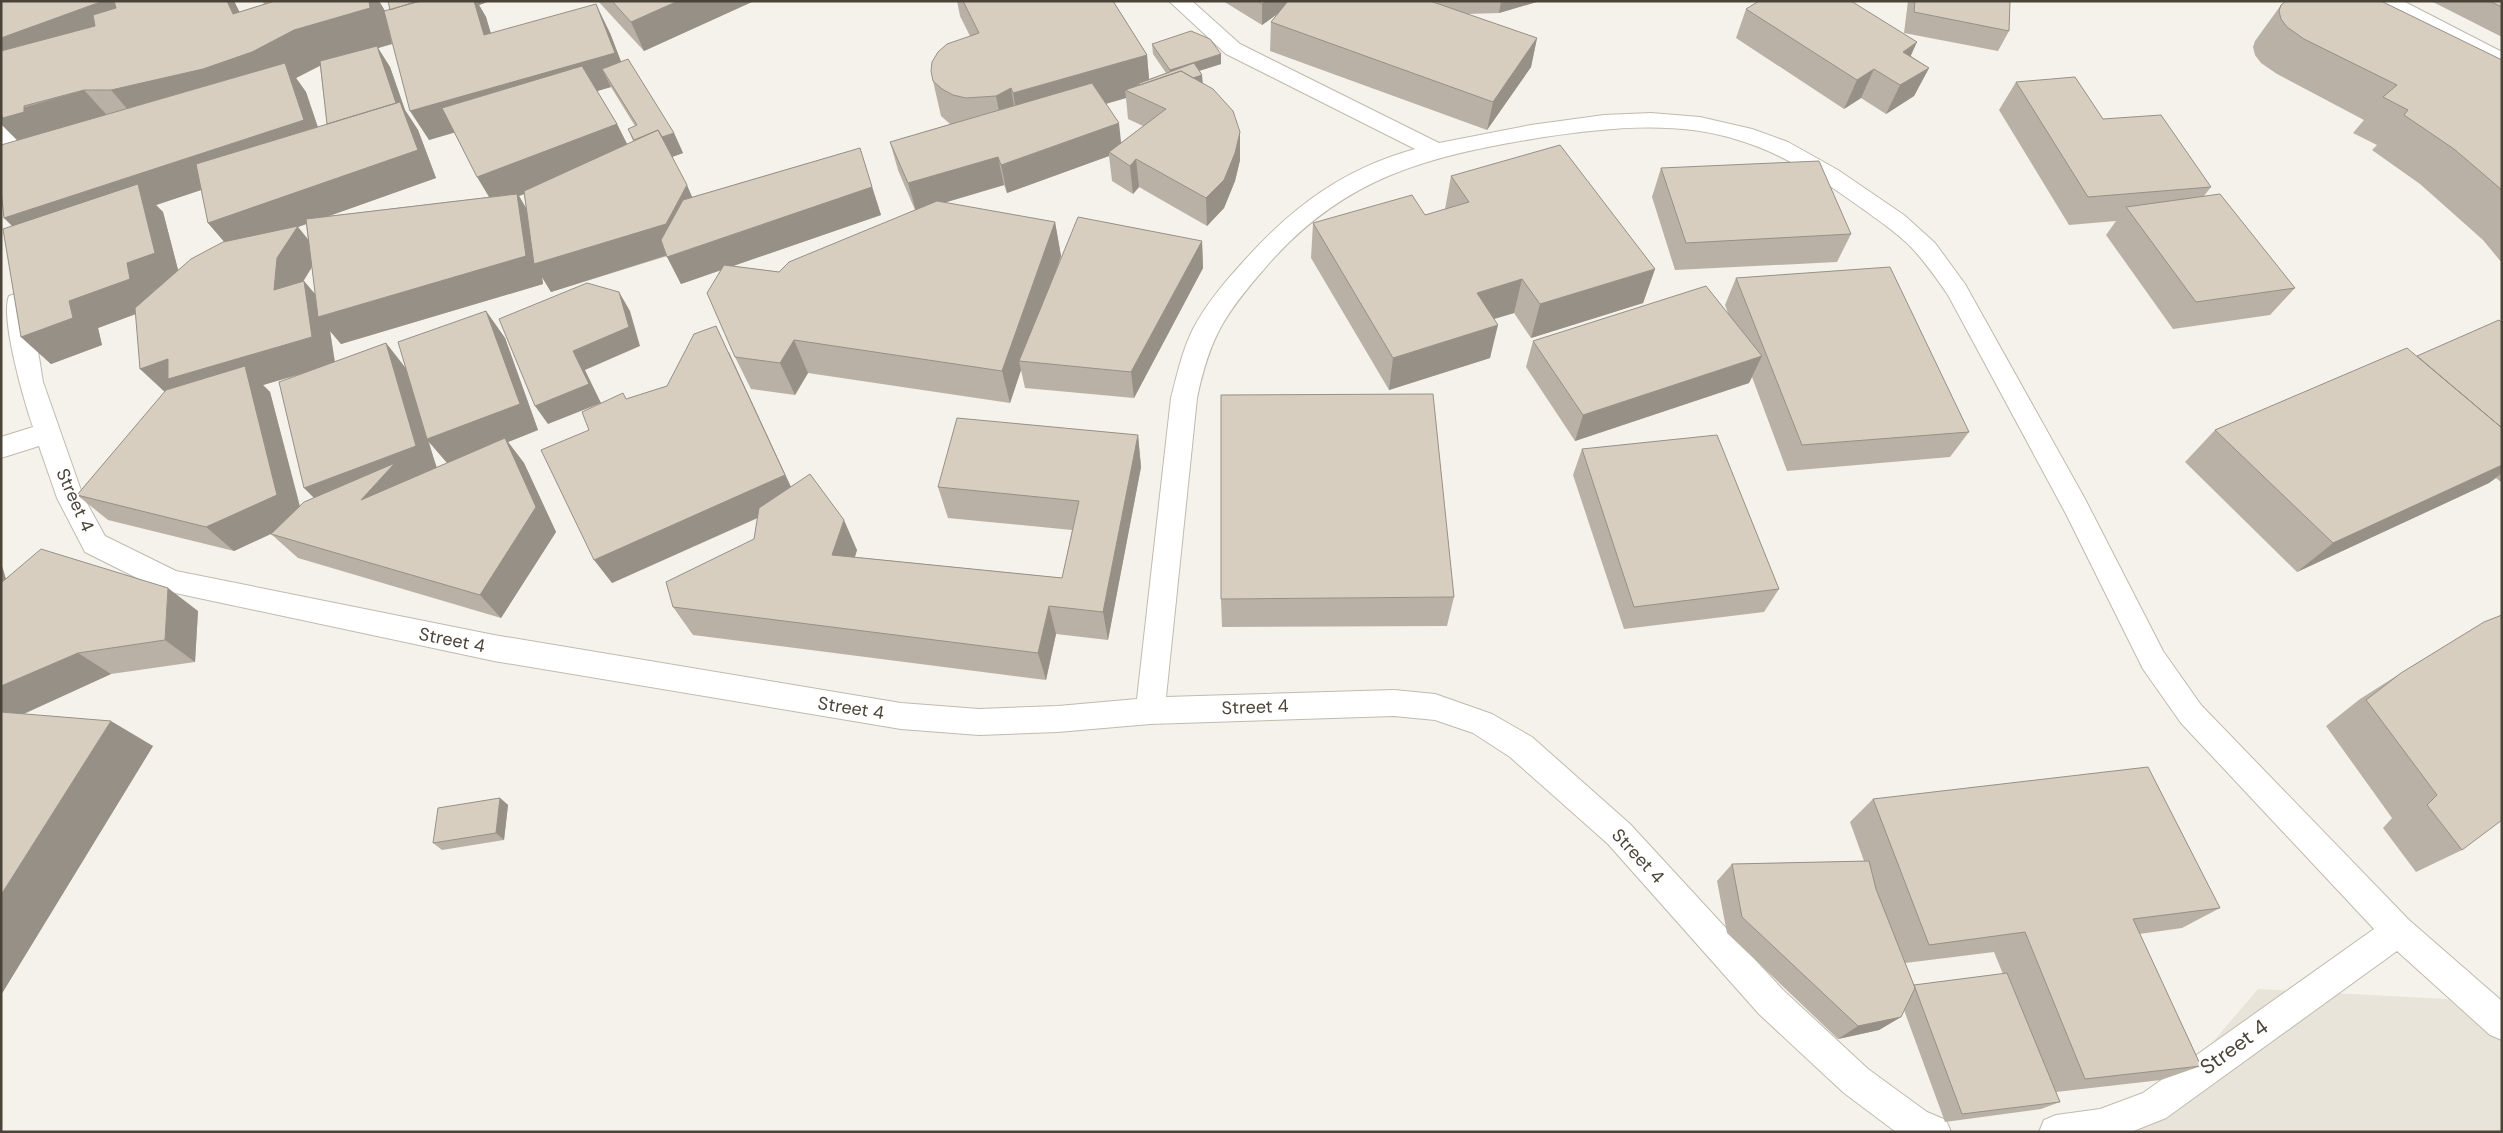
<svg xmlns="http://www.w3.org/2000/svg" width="2503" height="1133" viewBox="0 0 2503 1133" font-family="'DM Sans',sans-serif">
	<rect width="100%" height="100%" fill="#f5f2eb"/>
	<path fill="#e9e4d9" d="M2258 989 2502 1002V1132H2136Z"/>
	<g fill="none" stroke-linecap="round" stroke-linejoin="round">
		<defs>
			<path id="minor" d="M1169 1H1192L1240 44 1439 143 1531 125 1604 115 1651 113 1700 117 1752 129 1788 142 1838 170 1904 215 1935 243 1965 284 2085 499 2163 651 2201 705 2409 920 2502 1001V1040L2490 1035 2397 951 2166 1118 2131 1132H2039L2044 1120 2056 1115 2100 1109 2143 1093 2374 929 2181 723 2143 669 2066 514 1948 295C1937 279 1925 262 1911 247 1896 232 1878 220 1860 207 1822 180 1783 153 1738 140 1676 120 1607 128 1544 137 1428 156 1344 176 1265 268 1224 315 1210 337 1197 398L1166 697 1394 690 1435 694 1492 714 1532 737 1630 824 1783 990 1868 1069 1927 1112 1946 1120 1951 1132H1896L1844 1093 1759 1014 1608 844 1510 757 1473 733 1435 720 1394 716 1150 724 1058 732 979 735 901 729 494 661 161 590 85 552 57 498 39 446 1 458V437L33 427C24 401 0 318 9 296L18 293 27 296 30 302 43 382 83 496 105 536 176 571 494 635 901 703 979 709 1058 706 1137 699 1171 398C1177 375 1182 351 1193 329 1206 304 1224 283 1243 262 1292 207 1343 169 1415 149L1226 54Z
				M2377 1H2403L2502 52V68L2380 6Z
				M1 82 9 84 15 95 21 181 18 187 10 189 1 185Z"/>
		</defs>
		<use href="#minor" stroke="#c1baad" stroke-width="2"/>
		<use href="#minor" fill="#fff" fill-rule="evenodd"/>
	</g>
	<path fill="#b9b1a5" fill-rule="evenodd" d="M1 1H234L239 12 264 4 262 1H379L385 11 390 10 388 1H490L479 5 486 17 490 33H610L621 62 674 133 683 153 672 157 692 197 860 148 881 215 733 266 779 272 915 210 898 170 890 142 950 124 941 116 933 81 970 36 960 16 957 1H1113L1147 55 1149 79 1166 73 1153 54 1152 44 1221 54V64L1199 71 1202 75V83L1240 132V160L1235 181 1224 208 1207 226 1139 187 1133 194 1112 181 1109 156 1007 193 1004 185 944 203 1055 222 1061 256 1053 278 1202 241 1203 268 1134 398 1025 388 1021 370 1010 403 808 373 795 395 751 389 735 357 721 270 681 284 667 256 551 292 542 277 543 284 341 344 330 331 335 362 386 343 405 367 486 311 505 338 538 430 508 442 524 463 556 532 501 618 298 558 271 534 273 533 234 551 108 520 77 495 165 392 136 314 98 328 102 345 51 364 21 337 12 226 17 140 1 124ZM389 30 429 140 454 132 489 197 329 216 436 178 418 130 405 110 390 67 378 48 392 44ZM320 66 327 124 318 127 306 92 296 78ZM611 87 635 126 628 129 633 141 627 144 617 124 597 91ZM1126 98 1128 119 1143 126 1121 143 1106 104ZM201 190 208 223 225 242 178 270 163 212 156 205ZM524 194 526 208 519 196ZM306 224 308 240 298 227ZM312 267 315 294 303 282ZM300 374 314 498 300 506 270 392 263 385ZM429 441 447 463 436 468Z
		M598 1H754L644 51Z
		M1223 1H1540L1499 13 1467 14 1537 38 1531 67 1487 130 1270 51 1271 22 1277 14 1262 25Z
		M1908 1H2010L2009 31 1998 51 1904 33Z
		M2431 1H2502V37Z
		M2281 5 2502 60V263L2483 240 2420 184 2372 150 2377 145 2353 133 2364 120 2277 74 2261 63 2255 55 2253 47 2255 41Z
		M1746 9 1911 56 1929 68 1914 96 1886 114 1861 98 1844 109 1736 38Z
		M2016 82 2103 119 2211 187 2204 196 2295 288 2270 315 2173 329 2106 235 2116 221 2069 225 1999 110Z
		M1661 168 1851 234 1837 262 1675 270 1652 197Z
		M1451 176 1655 269 1643 303 1531 338 1514 313 1494 319 1490 358 1389 390 1311 258 1313 223 1425 215 1445 209Z
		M1736 278 1969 432 1950 457 1787 471 1752 377 1749 383 1575 441 1526 367 1533 341 1728 313 1725 305Z
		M2502 323V483L2496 478 2489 483 2297 572 2185 462 2215 430 2417 356Z
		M729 352 791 487 857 550 855 557 1062 578 1072 530 948 518 938 487 1138 435 1141 467 1108 640 1056 634 1046 680 693 635 673 607 754 539 758 518 612 583 589 430 627 399 667 386Z
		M1582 449 1779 589 1764 612 1624 629 1573 475Z
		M2 566 6 579 198 611 195 662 111 674 24 714 153 746 1 995Z
		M1454 597 1447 626 1222 627 1221 599Z
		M2401 673 2462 850 2416 872 2383 828 2392 818 2326 726 2360 699Z
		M500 798 508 805 504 840 442 850 433 843Z
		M1873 799 2220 908 2182 928 2139 934 2201 1066 2161 1080 2056 1092 2060 1102 2041 1109 1945 1122 1904 1010 1901 1017 1879 1030 1838 1039 1727 933 1717 881 1732 864 1864 861 1850 822ZM1994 952 2003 974 1914 985 1905 963Z"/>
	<path fill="#969086" d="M103 1H122L136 27 1 58V38Z
		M227 1H234L258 48 285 26 268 1H379L385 11 392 44 378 48 390 67 405 110 418 130 436 178 298 227 320 254 300 286 298 317 232 251 208 223 342 147 378 48 319 66 296 78 306 92 325 149 156 205 163 212 181 281 154 290 157 306 98 328 102 345 51 364 21 337 32 246 4 218 141 125 111 90 233 14Z
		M418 1H490L479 5 486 17 500 63 390 11Z
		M678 1H754L644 51 631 22Z
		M1266 1H1296L1262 25V4Z
		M1501 1H1540L1499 13Z
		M596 4 610 33 629 82 602 69 611 87 429 140 410 111Z
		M1537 38 1531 67 1487 130 1493 102Z
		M1917 42 1904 71 1903 52Z
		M1221 54V64L1170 80V70Z
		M1147 55 1150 90 1137 84 1138 94 1125 90 1126 98 1019 128 1013 93Z
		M1929 68 1914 96 1886 114 1900 85Z
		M1874 69 1861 98 1844 109 1857 80Z
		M1202 75 1203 85 1154 91Z
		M1011 88 1017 124 1003 131 996 96Z
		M84 90 116 125 27 150 1 124V114Z
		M1119 123 1122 151 1109 152V156L1007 193 1001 165Z
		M617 124 631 152 519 196 534 222 687 185 699 213 680 251 551 292 542 277 543 284 341 344 330 331 335 364 263 385 270 392 303 519 234 551 206 527 168 395 140 369 304 281 327 308 494 205 477 177Z
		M1240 132V160L1235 181 1224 208 1207 226 1206 198Z
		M674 133 683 153 647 166 638 146Z
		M998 157 1004 185 916 211 908 183Z
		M1136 159 1139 187 1133 194 1130 166Z
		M872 187 881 215 681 284 667 257Z
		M1055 222 1061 256 1024 362 1019 361 1021 370 1010 403 1002 371Z
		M1202 241 1203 268 1134 398 1131 372Z
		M1655 269 1643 303 1531 338 1540 304Z
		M1522 279 1514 313 1470 326 1477 293Z
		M619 292 630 311 640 346 585 370 601 403 548 424 535 406 573 351Z
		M486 311 505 338 538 430 508 442 524 463 556 532 501 618 480 595 448 464 428 441 438 471 329 513 304 488 386 343 407 370Z
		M1498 325 1490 358 1389 390 1393 358Z
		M716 326 797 500 612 583 594 560Z
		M794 340 808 373 795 395 780 363Z
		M1762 356 1749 383 1575 441 1583 415Z
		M1138 435 1141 467 1108 640 1103 612Z
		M2502 465V473L2489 483 2297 572 2333 543Z
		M844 520 857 550 846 584 832 555Z
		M1 566H2L9 590 1 598Z
		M168 588 198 611 195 662 165 640Z
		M1049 606 1056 634 1046 680 1038 653Z
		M78 653 111 674 1 724V686Z
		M111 721 153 746 1 995V895Z
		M500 798 508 805 504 840 496 833Z
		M1901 1017 1879 1030 1838 1039 1858 1026Z"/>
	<path fill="#d7cec0" stroke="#969086" d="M1 1H103L1 38Z
		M114 1H227L233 14 275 1H369L370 8 294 30 252 52 203 69 111 90H84L24 106V112L3 118 1 114V51L95 26 93 15 116 8Z
		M388 1H417L390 10Z
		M421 1H474L484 35 596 4 615 53 410 111 384 11Z
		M612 1H678L631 22Z
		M963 1H1113L1147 55 1013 93 1011 88 996 96 966 98 953 95 942 89 933 81 931 71 932 62 938 52 947 44 979 33Z
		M1258 1H1266L1262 4Z
		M1288 1H1430L1537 38 1493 102 1271 22Z
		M1759 1H1851L1917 42 1903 52 1929 68 1900 85 1874 69 1857 80 1746 9Z
		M1915 1H2010L2009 31 1914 12Z
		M2286 1H2381L2502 60V190L2454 149 2404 115 2408 110 2383 97 2397 85 2304 39 2287 27 2281 19 2279 11 2281 5Z
		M2489 1H2502V7Z
		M1191 31 1210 39 1221 54 1170 70 1152 44Z
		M377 46 396 103 327 124 320 61Z
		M628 59 674 133 662 137 658 130 634 140 628 129 637 125 602 69Z
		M285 63 304 120 4 218 1 190V145Z
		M1194 63 1202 75 1193 78 1181 71 1140 85 1137 84Z
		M582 66 617 124 477 177 442 108Z
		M1181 71 1213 89 1233 111 1240 132 1235 153 1224 180 1206 198 1136 159 1130 166 1109 152 1166 109 1125 90Z
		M2075 77 2103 119 2161 115 2211 187 2088 197 2016 82Z
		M1092 83 1119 123 1001 165 998 157 908 183 890 142Z
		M400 102 418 150 208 223 196 164Z
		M658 130 687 185 666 224 534 264 524 191Z
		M1560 145 1655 269 1540 304 1522 279 1477 293 1498 325 1393 358 1313 223 1412 195 1425 215 1469 202 1451 176Z
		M860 148 872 187 667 257 661 240 683 200Z
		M1819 161 1851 234 1686 243 1661 168Z
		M138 184 155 253 127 263 130 279 69 301 73 318 21 337 3 229Z
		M517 194 526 256 318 317 306 219Z
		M2220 194 2295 288 2196 302 2126 207Z
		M937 201 1055 222 1002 371 794 340 780 363 735 357 707 293 724 265 779 272 789 262Z
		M1078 217 1202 241 1131 372 1019 361Z
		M298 226 277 258 274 290 304 281 312 337 168 379V359L140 369 135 308 191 259 223 242Z
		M1890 267 1969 432 1802 445 1736 278Z
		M587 283 619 292 629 327 573 351 589 384 535 406 499 319Z
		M1706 286 1762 356 1583 415 1533 341Z
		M486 311 520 404 427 439 398 342Z
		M2499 320 2502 323V428L2417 356Z
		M716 326 785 475 594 560 541 450 589 430 582 412 623 393 626 399 667 386 694 334Z
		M386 343 416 446 304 488 279 382Z
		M2407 348 2502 428V465L2333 543 2215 430Z
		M245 366 277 495 206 527 77 495 166 390Z
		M1433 394 1454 597 1221 599V395Z
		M957 418 1138 435 1103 612 1049 606 1038 653 673 607 666 582 754 539 759 508 810 474 844 520 832 555 1062 578 1079 501 938 487Z
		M1717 435 1779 589 1634 607 1582 449Z
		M505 438 536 507 480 595 271 534 304 502 395 463 361 500Z
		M41 549 168 588 165 640 78 653 1 686V583Z
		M2502 615V820L2462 850 2427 805 2437 795 2366 700 2401 673 2484 622Z
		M1 712 111 721 1 895Z
		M2148 767 2220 908 2133 919 2201 1066 2085 1079 2025 932 1929 945 1873 799Z
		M500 798 496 833 433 843 438 808Z
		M1869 861 1876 889 1915 988 1901 1017 1858 1026 1742 917 1732 864Z
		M2007 973 2060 1102 1962 1114 1914 985Z"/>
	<g text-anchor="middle" stroke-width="4.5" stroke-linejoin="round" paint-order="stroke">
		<g font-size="18" fill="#4a4338" stroke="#fff">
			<text transform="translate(75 500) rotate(66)" y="6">Street 4</text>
			<text transform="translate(452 640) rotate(11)" y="6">Street 4</text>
			<text transform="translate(1255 707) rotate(-2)" y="6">Street 4</text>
			<text transform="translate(851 708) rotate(9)" y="6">Street 4</text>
			<text transform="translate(1638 856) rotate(47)" y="6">Street 4</text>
		</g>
		<g font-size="21" fill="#4a4338" stroke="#fff">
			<text transform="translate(2234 1047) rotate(-36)" y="7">Street 4</text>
		</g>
	</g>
	<rect width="2503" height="1133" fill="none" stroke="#4a4338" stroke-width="5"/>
</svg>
